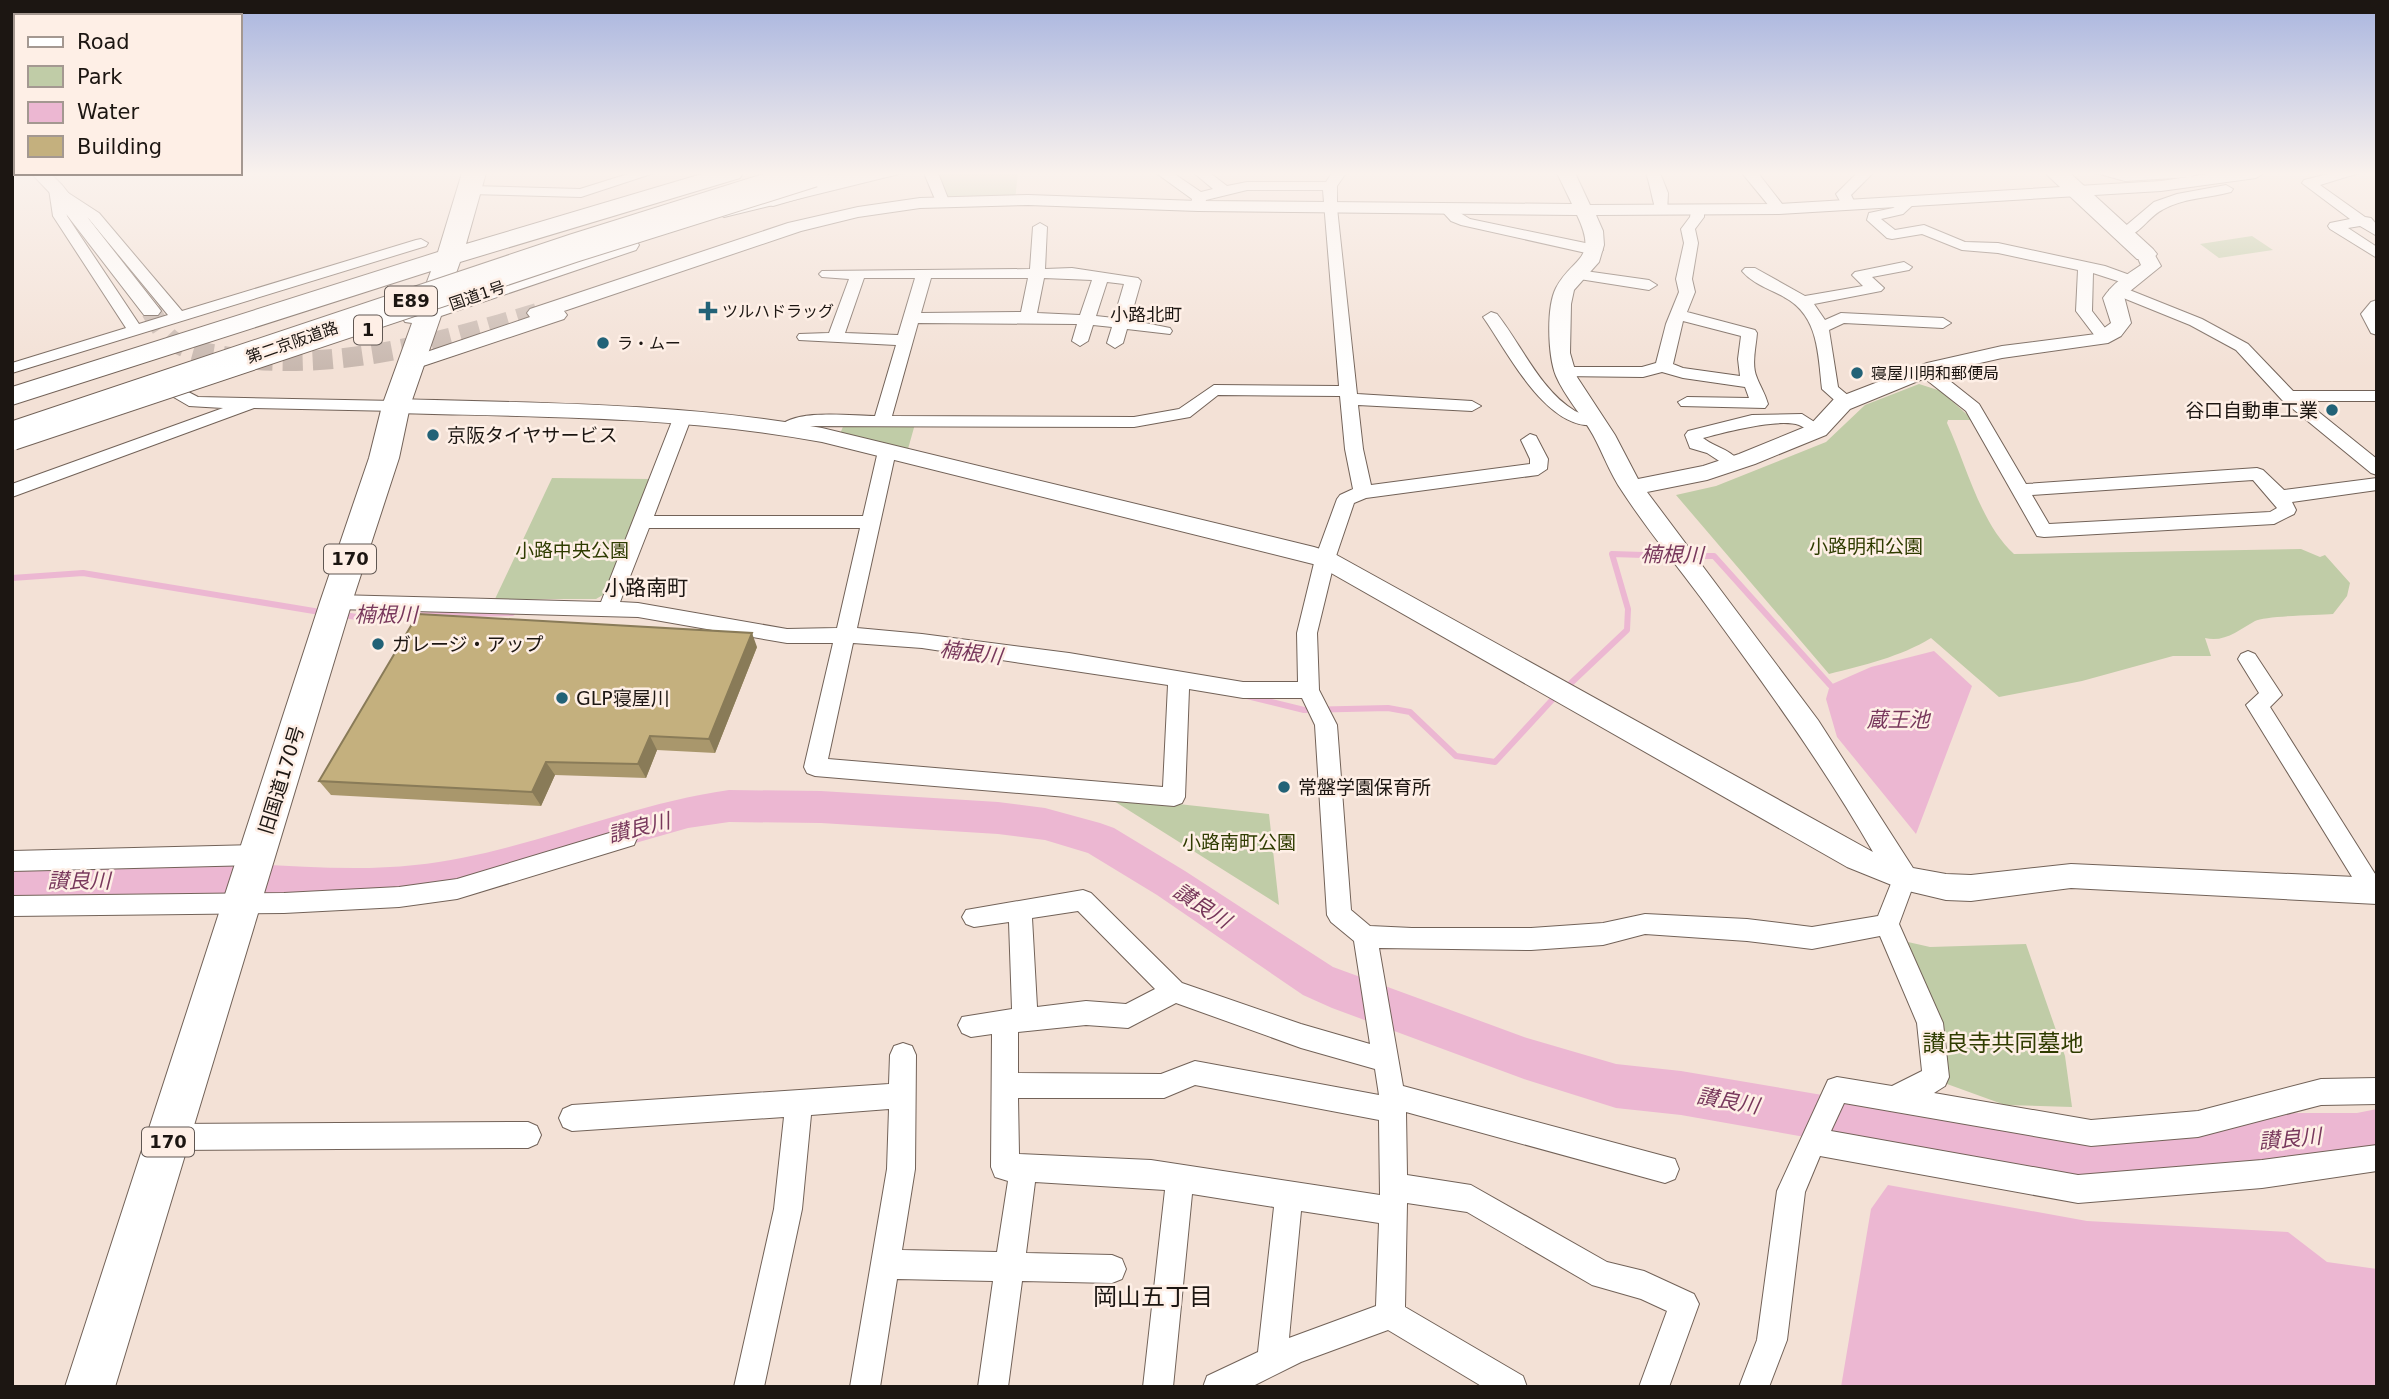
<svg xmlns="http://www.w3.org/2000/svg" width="2389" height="1399" viewBox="0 0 2389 1399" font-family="'DejaVu Sans','Noto Sans JP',sans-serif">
	<rect width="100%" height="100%" fill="#f3e1d6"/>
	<path fill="#c0cca7" d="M938 173H1018L1015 200 942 201Z
		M2252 236 2273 250 2219 258 2200 244Z
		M1919 384 1941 391 1973 420H1948L1947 423C1966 464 1980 523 2014 554L2301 549 2320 557 2325 555 2350 583 2347 596 2333 614C2318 615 2264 616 2255 621 2239 630 2224 643 2205 638L2211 656H2173L2082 681 1999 697 1931 638C1900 657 1864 665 1829 674L1676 495 1716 486 1826 442 1865 405Z
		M844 424H915L908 449 840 434Z
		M552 478 651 479 608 592 596 599H495Z
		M1106 796 1269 814 1279 905Z
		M1908 942 1930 947 2026 944 2065 1056 2072 1107 2005 1105 1947 1084V1036Z"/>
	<path fill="#ecb7d2" d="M1934 651 1972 686 1916 834 1837 737 1826 699 1830 685 1871 667Z
		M1888 1185 2087 1221 2288 1232 2327 1262 2377 1269V1387H1841L1871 1209Z"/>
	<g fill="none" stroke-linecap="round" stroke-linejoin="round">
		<path stroke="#ecb7d2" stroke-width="6" d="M1690 556H1714L1830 685
			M12 578 83 573 320 612
			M343 615 357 617 512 613
			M1571 683 1627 630 1628 609 1612 554 1675 556
			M1247 696 1304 710 1388 708 1410 712 1456 756 1495 762 1552 700"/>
		<path fill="#ecb7d2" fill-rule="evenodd" d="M729 790 821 791 998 802 1045 808 1100 823 1114 828 1185 871 1333 967 1527 1038 1616 1064 1681 1071 1958 1118 2086 1133 2189 1127 2296 1113H2357L2377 1109V1155L2357 1159H2296L2189 1173 2086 1179 1958 1164 1681 1115 1616 1108 1527 1080 1332 1008 1303 995 1157 895 1088 853 1045 840 998 834 821 823 729 822 688 828 467 891 415 901 351 904 221 897 12 898V864C83 863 154 860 224 863 288 865 352 872 415 865 521 854 623 805 729 790Z"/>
		<path stroke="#c8b8af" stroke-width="20" stroke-dasharray="20 10" stroke-linecap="butt" d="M151 311C157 321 163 334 173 341 187 351 207 353 224 356 331 373 435 344 537 313"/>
		<defs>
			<path id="minor" d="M631 173H654L581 197 470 194 463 190 470 186 580 189Z
				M876 173H903L724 217 717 213 724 209Z
				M924 173H938L949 201 947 204H937Z
				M1156 173H1173L1201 192 1213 189 1194 173H1210L1227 186 1247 182H1326L1332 173H1346L1337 186V208L1357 394 1472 401 1481 406 1472 411 1358 405 1363 449 1371 485 1530 464V459L1521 440 1530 434 1536 436 1548 459 1547 469 1538 475 1366 498 1354 503 1335 559 1317 633 1319 690 1337 725 1351 910 1370 926 1412 928H1531L1603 923 1645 914 1747 919 1812 927 1878 916 1896 871 1904 868 1912 871 1916 878 1899 924 1943 1023 1949 1077 1945 1086 1934 1093 2091 1120 2198 1111 2321 1079 2377 1078V1104L2321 1105 2198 1137 2091 1146 1844 1103 1831 1131 2078 1175 2262 1160 2377 1145V1171L2262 1188 2078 1203 1820 1156 1805 1192 1787 1340 1769 1387H1739L1757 1340 1777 1191 1828 1080 1837 1077 1892 1086 1922 1071 1917 1023 1880 936 1812 949 1747 941 1645 934 1603 945 1531 950 1379 948 1403 1086 1675 1159 1679 1169 1675 1179 1665 1183 1406 1112 1407 1175 1471 1185 1607 1262 1644 1271 1694 1294 1699 1304 1669 1387H1639L1667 1311 1641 1299 1592 1285 1467 1212 1407 1203 1405 1307 1523 1376 1527 1387H1483L1388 1330 1301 1362 1251 1387H1203L1207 1376 1258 1352 1274 1207 1192 1194 1173 1387H1143L1165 1190 1035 1182 1026 1253 1112 1255 1122 1259 1126 1269 1122 1279 1112 1283 1022 1281 1008 1387H978L993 1281 897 1279 880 1387H850L887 1169 889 1109 811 1115 802 1209 764 1387H734L774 1209 784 1117 572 1131 563 1127 559 1118 563 1109 572 1105 889 1084 890 1055 894 1046 903 1043 912 1046 916 1055 915 1169 902 1250 997 1252 1008 1181 995 1177 991 1167 992 1034 971 1037 962 1033 958 1025 962 1017 1012 1009 1009 922 974 927 966 924 962 917 966 910 1083 890 1091 893 1182 983 1301 1024 1370 1044 1354 941 1331 922 1327 915 1315 725 1302 698H1243L1189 689 1185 797 1182 803 1174 806 815 776 807 773 804 767 833 643H787L638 617 336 609 329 607 326 602 329 597 336 595 601 602 674 416 683 411 692 416 654 516H863L878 451 881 447H893L896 451 857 628 922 634 1069 653 1243 682H1298L1297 633 1315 559 1337 499 1340 495 1353 489 1345 449 1340 396 1218 395 1190 417 1134 427 806 426 787 434 778 428C794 408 851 416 875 416L896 345 799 340 797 337 799 334 829 333 849 279 822 277 819 274 822 271 1030 269 1033 227 1040 223 1047 227 1045 269 1072 268 1138 278 1141 281 1130 320 1170 328 1172 331 1170 334 1127 329 1123 343 1115 348 1107 343 1112 327 1093 325 1088 341 1080 346 1072 341 1077 324 918 323 892 416 1134 417 1179 409 1214 385 1339 386 1323 190H1247L1206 200 1203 209 1198 210 1191 206 1192 199ZM864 278H915L898 335 845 333ZM931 278H1028L1021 312 921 313ZM1044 278 1092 280 1080 315 1037 313ZM1107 282 1124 284 1114 318 1096 316ZM649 528H860L837 628 787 629 638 603 620 602ZM853 643 922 648 1168 685 1163 787 828 759ZM1078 911 1155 989 1126 1004 1086 1001 1037 1007 1032 918ZM1176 1003 1301 1048 1375 1069 1379 1095 1195 1061 1161 1074 1018 1073V1032L1086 1025 1128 1028ZM1195 1085 1379 1120 1380 1195 1151 1160 1019 1154 1018 1098H1164ZM1301 1211 1379 1223 1376 1306 1289 1338Z
				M1646 173H1660L1668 193 1667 213H1657C1652 201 1651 187 1646 173Z
				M1742 173H1758L1786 209 1784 212H1774Z
				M1857 173H1873L1851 195 1856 205 1854 208H1844L1836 194Z
				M2096 173H2198L2191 177 2125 181Z
				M2332 173H2359L2320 185 2365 217 2371 218 2377 225V236L2360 226 2348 228 2377 247V258L2330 229 2328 226 2330 223 2350 219 2302 183 2304 180Z
				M56 185 99 213 182 311 416 240 421 239 428 243 426 246 12 373V363L126 328 53 216 49 189ZM65 202 89 219 168 315 139 324 67 216Z
				M2226 185 2233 189 2231 192C2208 198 2183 198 2162 210 2147 218 2141 234 2123 238L2116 234 2154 202 2177 194Z
				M1908 199 1915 203 1903 214 1881 219 1895 230 1924 225 1965 242 1998 243 2105 266 2138 278 2141 281 2133 286 2093 273 2092 311 2112 337 2110 340H2098L2076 311 2078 270 1998 253 1962 250 1922 234 1892 239 1887 238 1867 220 1869 213 1893 208Z
				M1447 205 1470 219 1595 245 1603 250 1595 255 1461 225 1451 221 1440 209Z
				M1697 206 1704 210V217L1695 229 1698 243 1692 279 1695 292 1687 312 1755 330 1757 333C1756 347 1751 365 1757 378 1761 388 1764 391 1768 404L1765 408 1681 406 1678 402 1687 397 1749 398 1745 387 1683 378 1662 372 1643 377 1559 376 1557 372 1559 368 1565 367H1642L1656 363 1666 324 1679 292 1676 279 1684 243 1681 229 1690 217 1692 207ZM1683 321 1741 336 1738 359 1740 376 1683 368 1673 364Z
				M1904 262 1912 267 1909 270 1872 277 1884 288 1881 291 1814 304 1825 320 1841 313 1943 318 1951 323 1943 328 1844 323 1829 330 1838 387 1856 402 1847 407 1841 406 1822 389C1818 355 1819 315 1784 297 1770 289 1753 284 1742 271L1745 268H1755L1805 296 1863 286 1852 275 1855 272Z
				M1578 270 1649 280 1657 285 1649 290 1573 278 1570 275 1573 272Z
				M2117 285 2202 319 2248 344 2293 391H2377V401H2305L2377 459V475L2371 473 2282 400 2236 350 2190 325 2111 293 2109 290Z
				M2377 300V335L2371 333 2361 314 2371 302Z
				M1491 312 1497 314C1521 344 1540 390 1575 411 1582 415 1593 414 1601 416L1604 420 1601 424C1549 437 1508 352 1483 317Z
				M1925 365 1931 366 1979 404 2026 484 2257 468 2263 470 2284 490 2377 478V490L2292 502 2296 510 2294 514 2274 524 2044 537 2037 536 1966 411 1919 374 1917 370 1919 366ZM2253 480 2277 508 2270 512 2049 524 2032 495Z
				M171 383 198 397 396 401 405 406 396 411 254 408 12 497V484L223 408 189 406 165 392 163 388Z
				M1802 414 1827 430 1824 434C1812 437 1809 429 1799 425 1778 418 1725 432 1703 438 1714 447 1731 449 1742 464L1739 468 1733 470 1707 453 1690 448 1685 435 1688 431 1752 415Z
				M2248 651 2255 654 2282 695 2270 707 2377 877V900L2365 898 2246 705 2259 693 2238 659 2241 654Z
				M626 828 634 831 637 838 634 845 457 899 399 907 284 913 12 916V896L284 893 399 887 457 879Z
				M258 845 266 848 270 855 266 862 258 865 12 871V851Z
				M528 1122 537 1126 541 1135 537 1144 528 1148 169 1150 160 1146 156 1137 160 1128 169 1124Z"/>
			<path id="tertiary" d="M31 173H50L62 185 158 307 161 311 158 315H144L50 193Z
				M1557 173H1575L1590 205 1779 204 2161 181 2214 173H2264L2256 178 2161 191 1779 214 1596 215 1603 231 1604 245 1599 262 1574 290 1571 304 1570 353 1577 377 1615 435 1638 479 1703 466 1739 454 1810 425 1834 399 1927 363 2002 346 2096 334 2111 323 2103 298C2113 283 2126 275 2141 265L2136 254 2138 250H2152L2161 266 2124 296 2131 323 2121 336 2108 343 2002 358 1940 372 1850 409 1826 435 1755 464 1707 480 1647 492 1818 720 1913 868 1946 874 1971 875 2071 864 2377 878V904L2071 888 1971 901 1946 900 1904 890 1847 867 1317 565 822 442C681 416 539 417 396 413L388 411 385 406 388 401 396 399C539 403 681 403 822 428L1314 547 1333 553 1873 852C1822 763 1761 680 1701 598 1675 563 1646 528 1622 491 1610 474 1603 453 1593 435 1582 415 1565 397 1556 376 1548 357 1546 307 1556 288 1573 256 1599 261 1577 215L1198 211 1028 205 920 208 858 217 801 231 564 311 567 315 564 319 417 368H403L400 364 403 360 530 317 527 313 530 309 788 223 858 207 920 198 1028 195 1198 201 1572 204Z"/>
			<path id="primary" d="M2045 173H2070L2153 249 2157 254 2153 259H2137Z"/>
			<path id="trunk" d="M462 173H486L466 244 705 173H743L740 178 460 262 448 296 618 240 627 238 636 240 639 245 636 250 441 316 410 406 399 458 352 602 115 1387H65L320 602 369 458 382 406 412 323 405 322 401 316 405 310 418 306 431 271 12 405V387L438 252Z
				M834 173H872L869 178 773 206 765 204 761 199 765 194Z"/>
		</defs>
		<use href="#minor" stroke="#726258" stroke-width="2"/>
		<use href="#tertiary" stroke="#726258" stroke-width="2"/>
		<use href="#primary" stroke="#726258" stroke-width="2"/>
		<use href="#trunk" stroke="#726258" stroke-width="2"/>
		<use href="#minor" fill="#fff" fill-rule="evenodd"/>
		<use href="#tertiary" fill="#fff" fill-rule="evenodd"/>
		<use href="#primary" fill="#fff" fill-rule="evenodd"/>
		<use href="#trunk" fill="#fff" fill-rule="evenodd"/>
		<defs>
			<path id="motorway-bridge" d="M12 436 574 248 813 173"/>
		</defs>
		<use href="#motorway-bridge" stroke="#726258" stroke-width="30" stroke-linecap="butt"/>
		<use href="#motorway-bridge" stroke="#fff" stroke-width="28"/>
	</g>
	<path fill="#a9976c" d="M757 647 715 753 657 750 646 778 555 775 541 806 331 795 319 781Z"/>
	<path fill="#897b58" d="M752 633 757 647 715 753 709 739Z
		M650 736 657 750 646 778 638 764Z
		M546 762 555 775 541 806 532 792Z"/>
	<path fill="#c4b07e" stroke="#897b58" stroke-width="2" d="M418 614 752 633 709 739 650 736 638 764 546 762 532 792 319 781Z"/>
	<linearGradient id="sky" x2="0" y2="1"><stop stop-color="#a9b5df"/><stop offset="0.47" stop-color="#faf2ed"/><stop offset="1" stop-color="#faf2ed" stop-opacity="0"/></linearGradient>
	<rect width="2389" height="369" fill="url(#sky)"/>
	<g fill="#226277" stroke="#feefe6" stroke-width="2.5">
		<path d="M704.5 300.5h7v7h7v7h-7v7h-7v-7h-7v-7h7z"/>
		<circle cx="603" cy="343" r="7"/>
		<circle cx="1857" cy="373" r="7"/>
		<circle cx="2332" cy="410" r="7"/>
		<circle cx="433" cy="435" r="7"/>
		<circle cx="378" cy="644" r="7"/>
		<circle cx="562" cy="698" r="7"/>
		<circle cx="1284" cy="787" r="7"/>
	</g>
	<g text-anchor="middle" stroke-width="5" stroke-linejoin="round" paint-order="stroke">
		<g font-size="16" fill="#1c1612" stroke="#feefe6">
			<text transform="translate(477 295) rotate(-19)" y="6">国道1号</text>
			<text transform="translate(292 342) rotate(-19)" y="6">第二京阪道路</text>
		</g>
		<g font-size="16" fill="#1c1612" stroke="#feefe6" text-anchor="start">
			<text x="722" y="317">ツルハドラッグ</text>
			<text x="617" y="349">ラ・ムー</text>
			<text x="1871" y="379">寝屋川明和郵便局</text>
		</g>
		<g fill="#feefe6" stroke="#605752" stroke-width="2">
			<rect x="385" y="286.5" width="52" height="29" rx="5"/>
			<rect x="354" y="315.5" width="28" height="29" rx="5"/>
			<rect x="324" y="544.5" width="52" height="29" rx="5"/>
			<rect x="142" y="1127.5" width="52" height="29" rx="5"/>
		</g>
		<g font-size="18" font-weight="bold" fill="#1c1612">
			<text x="411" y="307">E89</text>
			<text x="368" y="336">1</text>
			<text x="350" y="565">170</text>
			<text x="168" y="1148">170</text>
		</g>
		<g font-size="18" fill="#1c1612" stroke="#feefe6">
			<text x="1146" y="321">小路北町</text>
		</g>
		<g font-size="19" fill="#1c1612" stroke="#feefe6" text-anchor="start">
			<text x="2318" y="417" text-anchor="end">谷口自動車工業</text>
			<text x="447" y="442">京阪タイヤサービス</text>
			<text x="392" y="651">ガレージ・アップ</text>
			<text x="576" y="705">GLP寝屋川</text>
			<text x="1298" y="794">常盤学園保育所</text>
		</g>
		<g font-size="19" fill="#2f3c00" stroke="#feefe6">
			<text x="1866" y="553">小路明和公園</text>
			<text x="572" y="557">小路中央公園</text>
			<text x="1239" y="849">小路南町公園</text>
		</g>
		<g font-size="19" fill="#1c1612" stroke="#feefe6">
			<text transform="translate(281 780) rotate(-73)" y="7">旧国道170号</text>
		</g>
		<g font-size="21" font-style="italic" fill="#78385c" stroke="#feefe6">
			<text transform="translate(1672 555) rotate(1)" y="7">楠根川</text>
			<text x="386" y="622">楠根川</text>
			<text transform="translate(971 653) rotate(7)" y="7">楠根川</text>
			<text x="1898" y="727">蔵王池</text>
			<text transform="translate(639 828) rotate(-14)" y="7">讃良川</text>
			<text x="79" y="888">讃良川</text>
			<text transform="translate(1202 906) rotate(33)" y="7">讃良川</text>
			<text transform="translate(1728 1101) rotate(10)" y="7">讃良川</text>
			<text transform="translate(2290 1139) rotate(-5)" y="7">讃良川</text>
		</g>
		<g font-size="21" fill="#1c1612" stroke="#feefe6">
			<text x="646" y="595">小路南町</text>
		</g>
		<g font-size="23" fill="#2f3c00" stroke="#feefe6">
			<text x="2003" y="1051">讃良寺共同墓地</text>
		</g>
		<g font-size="24" fill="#1c1612" stroke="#feefe6">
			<text x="1153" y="1305">岡山五丁目</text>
		</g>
	</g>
	<rect width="2389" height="1399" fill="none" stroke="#1c1612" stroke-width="28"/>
	<rect x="14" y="14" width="228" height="161" fill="#feefe6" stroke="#a49891" stroke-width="2"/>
	<rect x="28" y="37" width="35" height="10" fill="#ffffff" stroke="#a49891" stroke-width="2"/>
	<text x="77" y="49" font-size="21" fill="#1c1612">Road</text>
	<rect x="28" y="66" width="35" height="21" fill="#c0cca7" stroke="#a49891" stroke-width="2"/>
	<text x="77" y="84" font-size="21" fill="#1c1612">Park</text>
	<rect x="28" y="102" width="35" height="21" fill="#ecb7d2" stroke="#a49891" stroke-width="2"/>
	<text x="77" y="119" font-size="21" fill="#1c1612">Water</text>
	<rect x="28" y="136" width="35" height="21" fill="#c4b07e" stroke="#a49891" stroke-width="2"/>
	<text x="77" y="154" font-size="21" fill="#1c1612">Building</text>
</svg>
